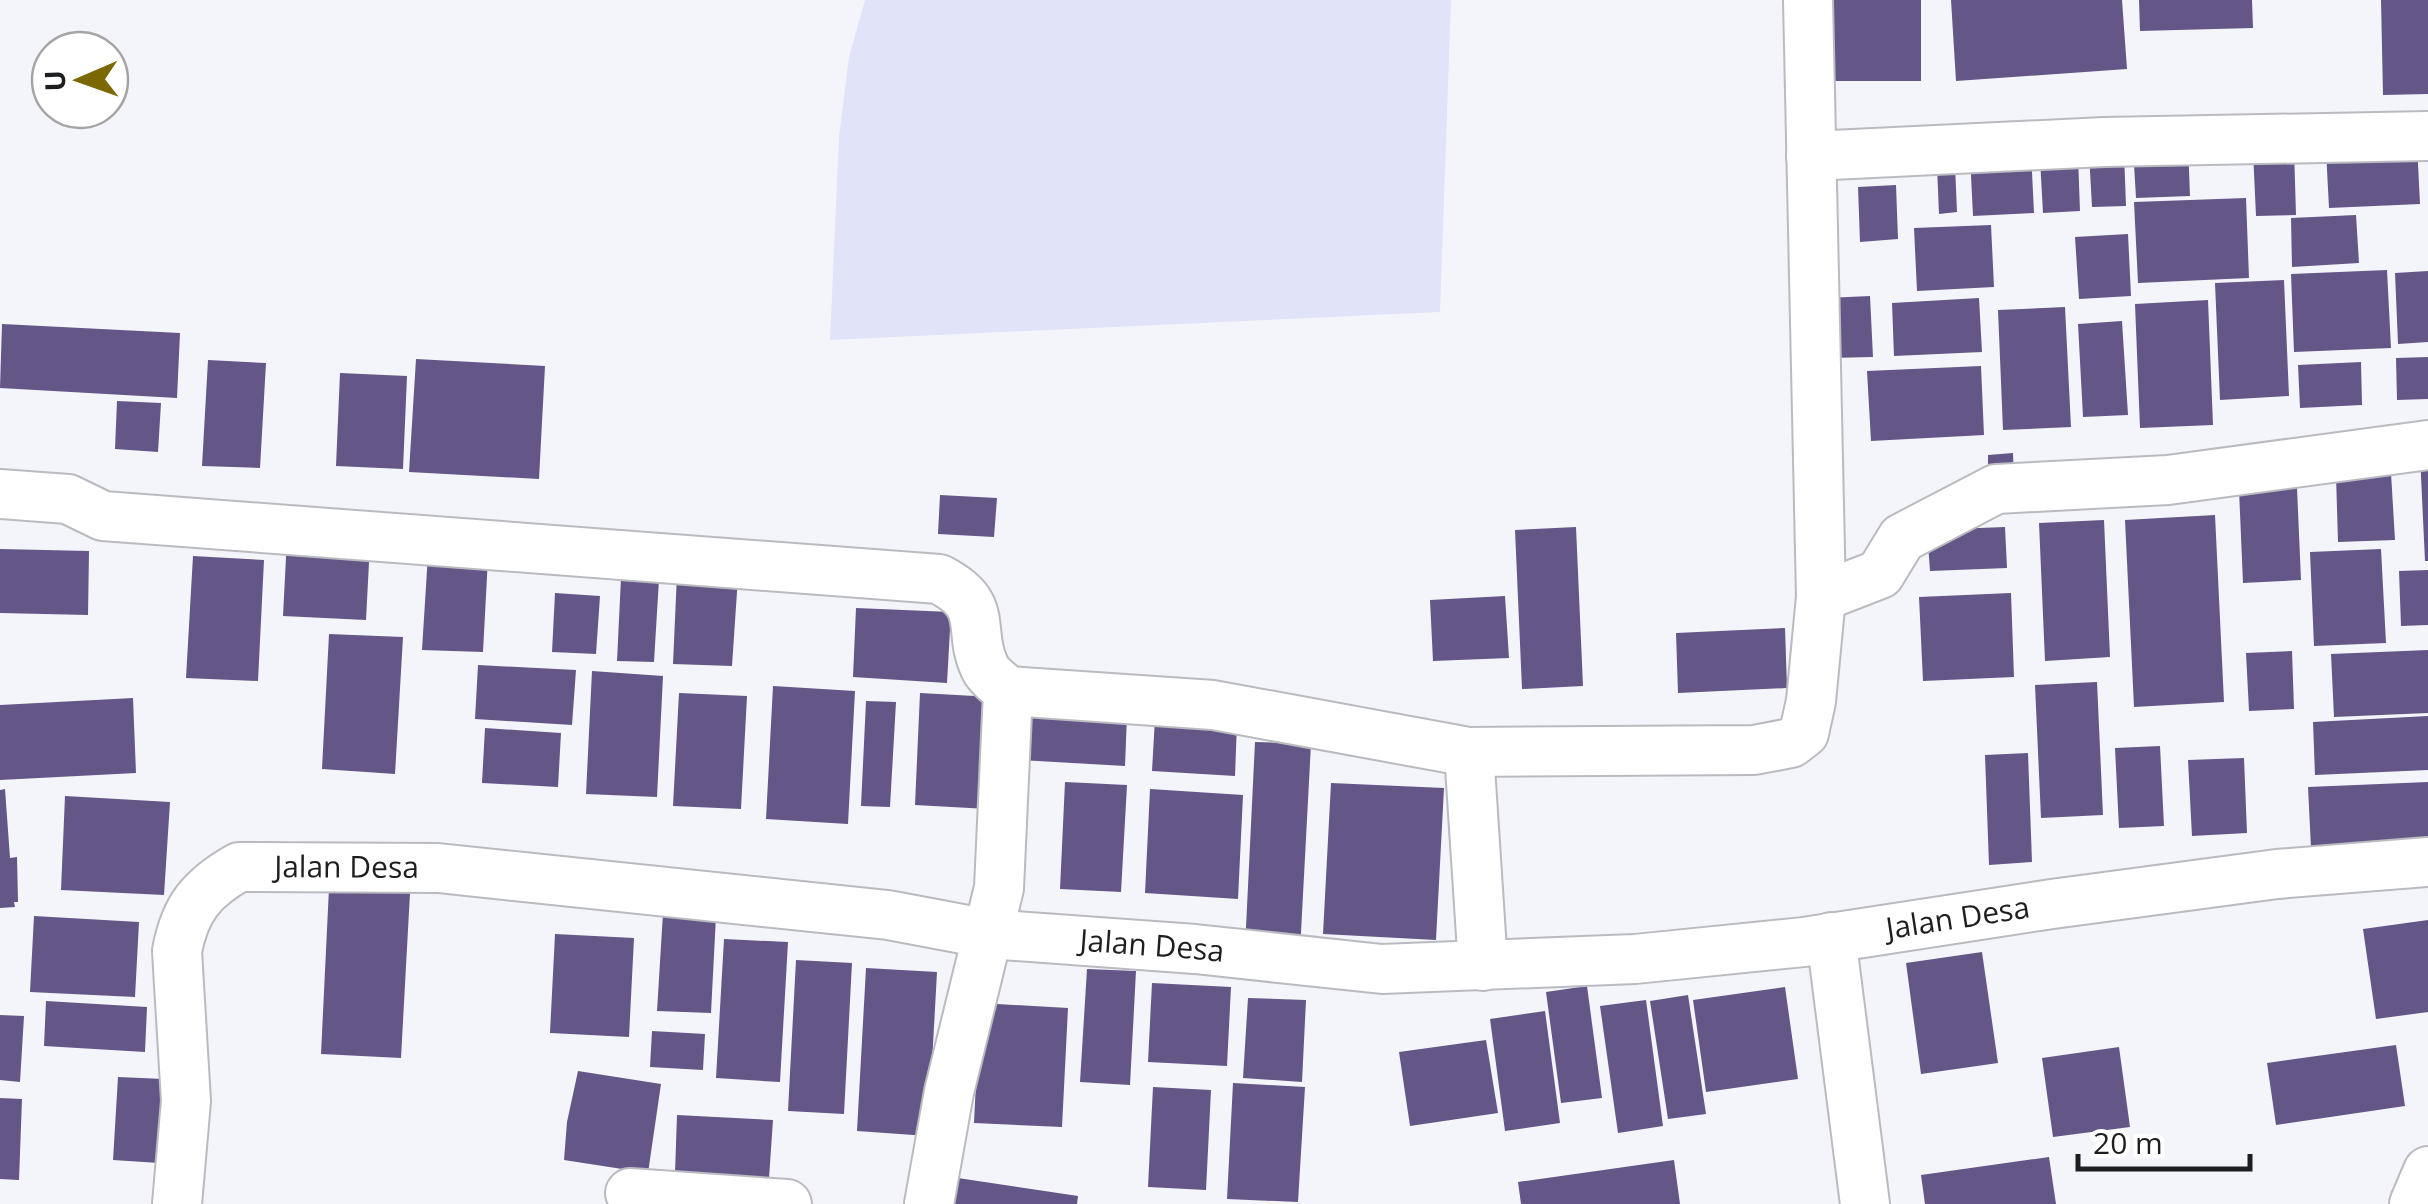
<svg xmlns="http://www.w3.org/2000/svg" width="2428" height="1204" viewBox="0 0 2428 1204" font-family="'Open Sans',sans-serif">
	<rect width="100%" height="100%" fill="#f4f5fb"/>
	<path fill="#e1e3f9" d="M865 0H1451L1440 312 830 340 839 137 849 57Z"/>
	<path fill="#645687" d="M1823 0H1921V81H1823Z
		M1951 0H2122L2127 69 1956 81Z
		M2139 0H2252L2253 28 2140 31Z
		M2381 0H2428V94L2383 95Z
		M2188 144 2190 196 2136 198 2133 147Z
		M2417 144 2420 204 2329 208 2326 150Z
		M2294 149 2296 215 2256 216 2253 151Z
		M2031 152 2034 213 1973 216 1970 155Z
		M2124 152 2126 206 2092 207 2089 153Z
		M2078 157 2080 211 2043 213 2040 159Z
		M1955 165 1957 212 1939 214 1937 166Z
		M1896 185 1898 239 1860 242 1858 187Z
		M2246 198 2249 278 2138 283 2134 202Z
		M2356 215 2359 263 2292 267 2291 218Z
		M1991 225 1994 287 1917 291 1914 228Z
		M2128 234 2131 296 2079 299 2075 237Z
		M2387 270 2391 348 2294 352 2291 274Z
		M2428 271V342L2398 344 2395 273Z
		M2284 280 2289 396 2220 400 2215 283Z
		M1870 296 1873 357 1829 358 1826 298Z
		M1979 298 1982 352 1894 356 1892 303Z
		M2208 300 2213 425 2140 428 2135 304Z
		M2065 307 2071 427 2003 430 1998 310Z
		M2122 321 2128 415 2083 417 2078 324Z
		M2 324 180 333 177 398 0 388Z
		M2428 357V399L2397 400 2396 358Z
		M416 359 545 366 539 479 409 472Z
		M208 360 266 363 260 468 202 466Z
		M2361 362 2362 405 2300 408 2298 365Z
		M1981 366 1984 435 1871 441 1867 371Z
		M340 373 407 376 403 469 336 466Z
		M117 401 161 403 158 452 115 449Z
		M2013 453 2014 480 1988 481V455Z
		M2428 454V561H2425L2420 455Z
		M2391 473 2395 540 2338 542 2336 475Z
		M2297 488 2301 580 2243 583 2239 490Z
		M940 495 997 498 994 537 938 534Z
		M2215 515 2224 702 2134 707 2125 520Z
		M2104 520 2110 657 2045 661 2039 523Z
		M1576 527 1583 686 1522 689 1515 530Z
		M2005 527 2007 568 1930 571 1927 530Z
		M287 538 370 543 366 620 283 616Z
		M0 549 89 551 88 615 0 613Z
		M2381 549 2386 643 2314 646 2310 552Z
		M428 554 488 558 483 652 422 650Z
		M193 556 264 560 258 681 186 678Z
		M2428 570V625L2401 626 2399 571Z
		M677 574 738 577 732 666 673 664Z
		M621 578 659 579 654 662 617 661Z
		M555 593 600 596 596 654 552 652Z
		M2011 593 2014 677 1923 681 1919 597Z
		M1505 596 1509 658 1433 661 1430 600Z
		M856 608 951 612 947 683 853 677Z
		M1785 628 1787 688 1678 693 1676 633Z
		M329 634 403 637 395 774 322 769Z
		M2428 650V713L2334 717 2331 654Z
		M2292 651 2294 709 2249 711 2246 653Z
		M478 665 576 670 572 725 475 719Z
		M592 671 663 676 657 797 586 794Z
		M2097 682 2103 815 2041 818 2035 685Z
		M773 686 855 691 848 824 766 819Z
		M679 693 747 696 741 809 673 806Z
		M920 693 993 697 988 809 915 805Z
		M133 698 136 773 0 780V705Z
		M866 701 896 702 890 807 861 806Z
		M1023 710 1127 716 1125 766 1020 760Z
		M2428 716V770L2315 775 2313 722Z
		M1155 718 1237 723 1235 776 1152 771Z
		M485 728 561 733 558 787 482 783Z
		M1255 742 1311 744 1300 951 1245 948Z
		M2160 746 2164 826 2119 828 2115 748Z
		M2028 753 2032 862 1989 865 1985 755Z
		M2244 758 2247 833 2192 836 2188 760Z
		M1065 782 1127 785 1121 892 1060 889Z
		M2428 782V843L2311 848 2308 787Z
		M1331 783 1444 788 1436 940 1323 934Z
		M5 789 10 858 17 857 18 902H14L15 907 0 908V790Z
		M1150 789 1243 795 1238 899 1145 893Z
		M65 796 170 802 164 895 61 890Z
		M329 888 410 893 401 1058 321 1054Z
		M663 913 716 916 711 1013 657 1011Z
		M34 916 139 922 135 997 30 992Z
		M2428 920V1012L2376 1019 2363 929Z
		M555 934 634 938 629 1037 550 1033Z
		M724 939 788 942 780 1082 716 1078Z
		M1982 952 1998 1063 1921 1074 1906 963Z
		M796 960 852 963 844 1114 788 1111Z
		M866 968 937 972 928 1136 857 1131Z
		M1087 969 1136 971 1130 1085 1080 1082Z
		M1152 983 1231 987 1227 1066 1148 1062Z
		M1587 986 1602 1098 1561 1103 1546 992Z
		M1785 987 1798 1079 1706 1092 1693 1000Z
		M1688 995 1706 1114 1668 1119 1650 1001Z
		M1248 998 1306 1000 1302 1082 1243 1078Z
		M1646 1000 1663 1126 1618 1133 1600 1006Z
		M46 1001 147 1007 145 1052 44 1046Z
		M980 1003 1068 1008 1062 1127 974 1123Z
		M1545 1011 1560 1123 1505 1131 1490 1019Z
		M0 1015 24 1016 20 1082 0 1080Z
		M652 1031 705 1034 703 1070 650 1067Z
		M1486 1040 1498 1113 1410 1126 1399 1052Z
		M2396 1045 2405 1106 2276 1125 2267 1063Z
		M2119 1047 2130 1127 2053 1137 2042 1058Z
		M578 1071 661 1084 648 1173 564 1160 567 1122Z
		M118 1077 164 1079 159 1163 113 1160Z
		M1233 1083 1305 1087 1298 1202 1227 1199Z
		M1153 1087 1211 1090 1206 1190 1148 1187Z
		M0 1098 22 1099 19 1180 0 1179Z
		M677 1115 773 1120 769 1178 675 1173Z
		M2049 1157 2056 1204H1925L1921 1175Z
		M1674 1160 1680 1204H1521L1518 1182Z
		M951 1177 1078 1196 1077 1204H946Z"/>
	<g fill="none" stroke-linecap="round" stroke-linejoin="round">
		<defs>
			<g id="street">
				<path d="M1811 156 2104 142 2428 136"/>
				<path d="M0 494 68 499 103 516 939 579C992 606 966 629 985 668 989 676 1001 685 1008 691L999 888 949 1092 929 1204"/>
				<path d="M1821 597 1880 574 1902 538 1996 489 2168 480 2428 445"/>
				<path d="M1008 691 1213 705 1469 752 1483 966"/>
				<path d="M1469 752 1754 750 1791 743 1804 733 1811 701 1821 597 1808 0"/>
				<path d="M1831 937 1865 1204"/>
				<path d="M630 1193 787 1204"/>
				<path id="s1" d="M177 1204 186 1101 177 951C185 908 202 888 239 867L438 868 888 915 989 934 1195 949 1382 969 1635 959 1804 942 2052 904 2277 874 2428 862"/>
				<path d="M2414 1204 2428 1171"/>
			</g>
		</defs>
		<use href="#street" stroke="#babbc0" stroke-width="52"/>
		<use href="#street" stroke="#fff" stroke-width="48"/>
	</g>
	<g text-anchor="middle" stroke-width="10" stroke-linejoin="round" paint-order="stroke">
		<g font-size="30" fill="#1d1e20" stroke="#fff">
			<text dy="10" stroke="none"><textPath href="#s1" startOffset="470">Jalan Desa</textPath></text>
			<text dy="10" stroke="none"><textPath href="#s1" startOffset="2090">Jalan Desa</textPath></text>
			<text dy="10" stroke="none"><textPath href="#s1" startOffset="1280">Jalan Desa</textPath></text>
		</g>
	</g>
	<g transform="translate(80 80) rotate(268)"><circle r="48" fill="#ffffff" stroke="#a5a5a6" stroke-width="2.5"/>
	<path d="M0-8L18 38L0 25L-18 38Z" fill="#7b6800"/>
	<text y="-15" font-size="28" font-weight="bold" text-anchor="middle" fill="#1d1e20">U</text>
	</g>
	<path d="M2078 1154v15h172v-15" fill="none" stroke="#1d1e20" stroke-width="5"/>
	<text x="2093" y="1154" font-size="30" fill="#1d1e20" stroke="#ffffff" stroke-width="8" paint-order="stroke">20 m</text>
</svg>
